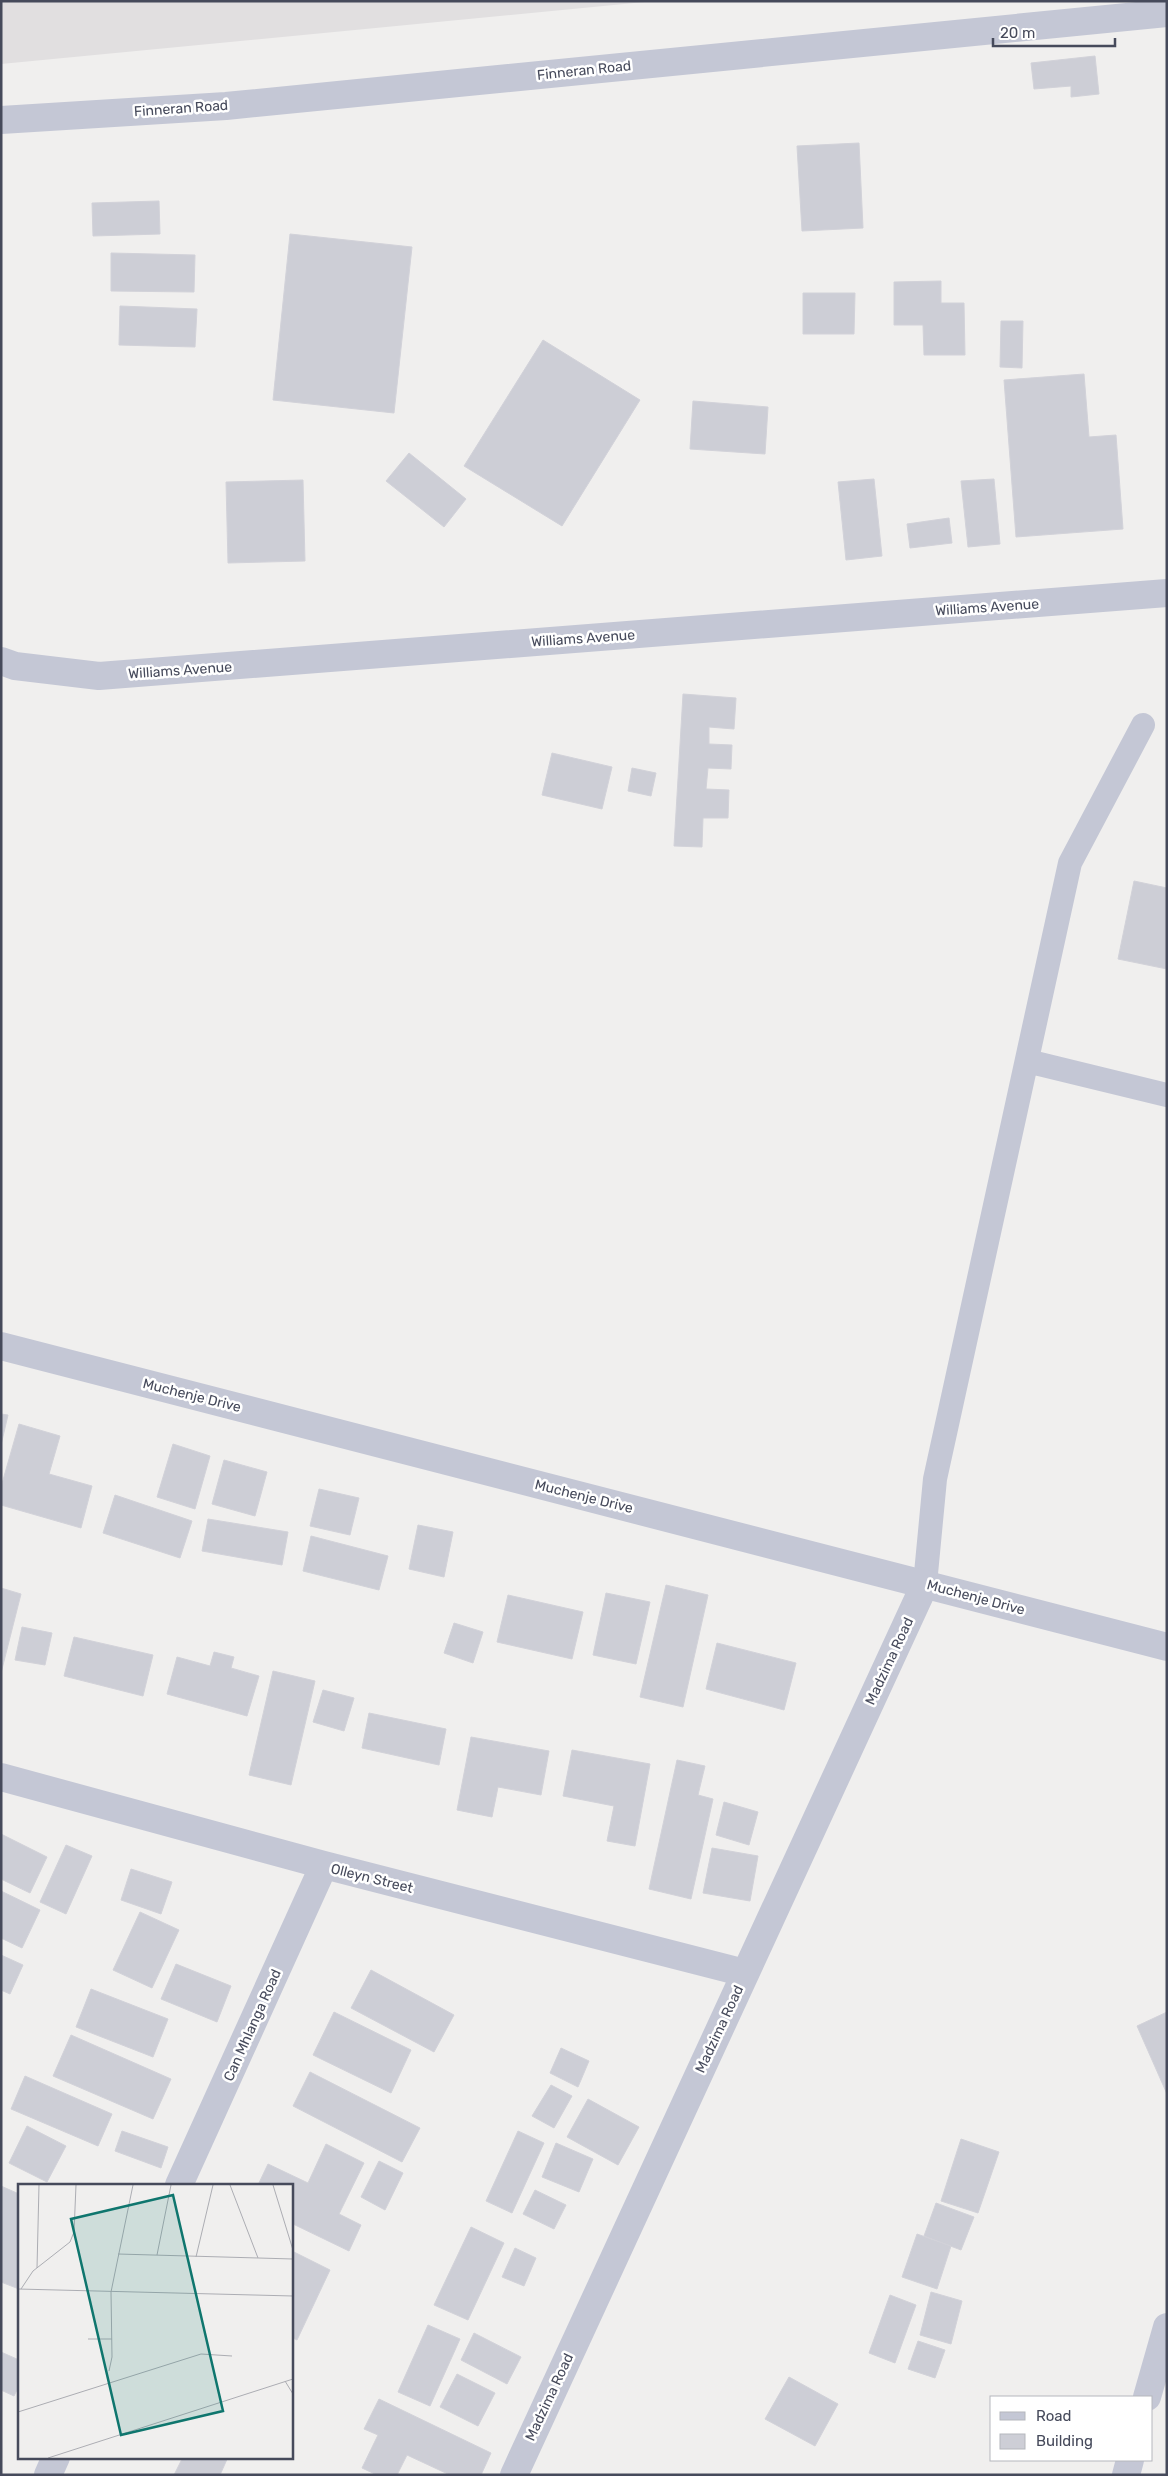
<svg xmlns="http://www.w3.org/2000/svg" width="1168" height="2476" viewBox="0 0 1168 2476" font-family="Rubik,sans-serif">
	<rect width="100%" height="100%" fill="#f0efee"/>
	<path fill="#e1dfe0" d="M1 1H655L1 64Z"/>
	<path fill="#cdced6" stroke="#d2d2d9" d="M1095 56 1099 94 1071 97V86L1034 89 1031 63Z
		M859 143 863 228 802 231 797 146Z
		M159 201 160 234 93 236 92 203Z
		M290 234 412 247 394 413 273 400Z
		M111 253 195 255 194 292 111 291Z
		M941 281V303H964L965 355H924L923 325H894V282Z
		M803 293H855L854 334H803Z
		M120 306 197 309 195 347 119 345Z
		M1001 321H1023L1022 368 1000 367Z
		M543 340 640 400 562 526 464 466Z
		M1084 374 1089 437 1116 435 1123 529 1016 537 1004 380Z
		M693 401 768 407 765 454 690 449Z
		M409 453 466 499 444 527 386 481Z
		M874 479 882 556 846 560 838 482Z
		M994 479 1000 544 968 547 961 481Z
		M303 480 305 561 228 563 226 482Z
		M949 518 952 543 910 548 907 524Z
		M683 694 736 698 734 729 709 727V744L732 745 731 769 708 768 706 789 729 790 728 818H703L702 847 674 846Z
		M552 753 612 767 602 809 542 795Z
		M632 768 656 773 651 796 628 791Z
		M1134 881 1167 888V969L1118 959Z
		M1 1414 8 1415 1 1445Z
		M19 1424 60 1436 49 1474 92 1486 81 1528 1 1505V1487Z
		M173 1444 210 1456 195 1509 157 1497Z
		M224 1460 267 1472 255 1516 212 1504Z
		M319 1489 359 1498 350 1535 310 1526Z
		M115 1495 192 1521 180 1558 103 1533Z
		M208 1519 288 1532 282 1565 202 1551Z
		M418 1525 453 1532 444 1577 409 1569Z
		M311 1536 388 1556 379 1590 303 1571Z
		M666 1585 708 1595 683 1707 640 1697Z
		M1 1588 21 1594 1 1673Z
		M606 1593 650 1602 636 1664 593 1655Z
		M508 1595 583 1612 572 1659 497 1642Z
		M454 1623 483 1632 473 1663 444 1653Z
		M22 1627 52 1633 45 1665 15 1660Z
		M74 1637 153 1655 143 1696 64 1676Z
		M717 1643 796 1663 784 1710 706 1689Z
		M214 1652 234 1657 231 1668 259 1676 247 1716 167 1694 177 1657 210 1666Z
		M273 1671 315 1681 291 1785 249 1775Z
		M323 1690 354 1698 344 1731 313 1722Z
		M369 1713 446 1729 439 1765 362 1748Z
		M471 1737 549 1751 541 1795 498 1787 492 1817 457 1810Z
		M572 1750 650 1764 635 1846 607 1841 614 1806 563 1796Z
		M677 1760 705 1766 698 1795 713 1799 691 1899 649 1889Z
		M724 1802 758 1812 749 1845 716 1835Z
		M1 1834 47 1857 30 1893 1 1879Z
		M66 1845 92 1856 66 1914 40 1902Z
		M712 1848 758 1856 750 1901 703 1893Z
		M131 1869 172 1882 161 1914 121 1900Z
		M1 1891 40 1910 22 1948 1 1938Z
		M140 1912 179 1930 152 1988 113 1970Z
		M1 1955 23 1965 10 1994 1 1990Z
		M176 1964 231 1986 217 2022 161 1999Z
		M371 1970 454 2015 434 2052 351 2008Z
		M91 1989 168 2019 153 2057 76 2027Z
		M334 2012 411 2050 391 2093 313 2055Z
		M1167 2012V2094L1137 2026Z
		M71 2035 171 2079 153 2119 53 2076Z
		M561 2048 589 2061 578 2087 550 2073Z
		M310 2072 420 2128 402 2162 293 2106Z
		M25 2076 112 2114 98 2146 11 2109Z
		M551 2085 572 2096 554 2128 532 2116Z
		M588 2099 639 2127 618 2165 567 2137Z
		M27 2126 66 2146 47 2182 9 2163Z
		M122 2131 168 2147 161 2168 115 2151Z
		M518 2131 544 2143 512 2213 486 2201Z
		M961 2139 999 2152 978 2213 941 2201Z
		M556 2143 593 2159 579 2192 542 2177Z
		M326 2144 364 2163 339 2214 361 2225 349 2251 291 2223V2185H258L268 2164 308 2183Z
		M379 2161 403 2173 385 2210 361 2197Z
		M1 2186 19 2194V2289L1 2282Z
		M535 2190 566 2205 554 2229 523 2214Z
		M936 2203 974 2217 961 2250 924 2236Z
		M471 2227 504 2243 468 2320 434 2305Z
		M917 2234 951 2246 937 2289 902 2277Z
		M515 2248 536 2258 524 2286 502 2277Z
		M294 2252 330 2270 297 2340 291 2337V2258Z
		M931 2292 962 2301 951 2344 920 2335Z
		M890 2295 916 2305 895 2363 869 2353Z
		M428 2325 460 2339 430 2406 398 2392Z
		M474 2333 521 2357 507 2384 461 2360Z
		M918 2341 945 2350 935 2378 908 2369Z
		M1 2352 19 2360V2386L14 2396 1 2390Z
		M457 2374 495 2393 478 2426 440 2407Z
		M789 2377 838 2404 815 2446 765 2419Z
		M379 2399 491 2453 481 2475H450L407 2455 397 2475H377L362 2468 378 2435 364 2429Z
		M183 2457H228L220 2475H174Z"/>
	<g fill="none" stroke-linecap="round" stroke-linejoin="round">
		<path stroke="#c4c7d5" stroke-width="24" d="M1027 1061 1167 1095
			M925 1584 935 1479 1070 863 1143 725"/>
		<path stroke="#c4c7d5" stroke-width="28" d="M1 120 226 106 1167 13
			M1 661 15 666 99 676 1167 593
			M1 1346 1167 1647
			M1 1777 324 1865 745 1973
			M179 2185 324 1865
			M1147 2397 1167 2327
			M48 2475 56 2457
			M514 2475 925 1584
			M1126 2475 1130 2460"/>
	</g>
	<g text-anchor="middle" stroke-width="5" stroke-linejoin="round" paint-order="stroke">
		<g font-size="14" fill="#464a5b" stroke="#fff">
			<text transform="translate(584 70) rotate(-6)" y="5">Finneran Road</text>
			<text transform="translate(181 108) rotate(-4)" y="5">Finneran Road</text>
			<text transform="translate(987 607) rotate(-4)" y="5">Williams Avenue</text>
			<text transform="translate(583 638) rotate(-4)" y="5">Williams Avenue</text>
			<text transform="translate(180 670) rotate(-4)" y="5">Williams Avenue</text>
			<text transform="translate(192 1395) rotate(14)" y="5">Muchenje Drive</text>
			<text transform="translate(584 1496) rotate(14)" y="5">Muchenje Drive</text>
			<text transform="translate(976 1597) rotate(15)" y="5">Muchenje Drive</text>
			<text transform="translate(889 1661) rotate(-65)" y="5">Madzima Road</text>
			<text transform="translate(372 1878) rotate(14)" y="5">Olleyn Street</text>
			<text transform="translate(252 2025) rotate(-66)" y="5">Can Mhlanga Road</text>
			<text transform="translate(719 2029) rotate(-65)" y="5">Madzima Road</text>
			<text transform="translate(549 2397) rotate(-65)" y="5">Madzima Road</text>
		</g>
	</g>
	<g transform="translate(18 2184)">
		<rect width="275" height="275" fill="#f0efee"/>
		<path fill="none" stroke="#acadb3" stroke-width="1" d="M212 1 240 74M255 1 275 66M100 70 275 75M139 71 153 1M178 73 195 1M19 84 21 1M0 105 275 112M3 105 15 87 52 58 56 48 58 1M70 155H94M91 187 94 173 93 108 115 1M267 197 275 210M0 228 183 170 214 172M30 274 275 195"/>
		<path fill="#0f766e" fill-opacity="0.15" stroke="#0f766e" stroke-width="2.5" d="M155 11 205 227 103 251 53 35Z"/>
		<rect width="275" height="275" fill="none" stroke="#464a5b" stroke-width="2.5"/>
	</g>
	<rect width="1168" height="2476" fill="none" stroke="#464a5b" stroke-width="5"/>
	<rect x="990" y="2396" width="162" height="65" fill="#ffffff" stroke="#b5b7bd"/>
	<rect x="1000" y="2412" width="25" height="8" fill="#c4c7d5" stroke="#b5b7bd"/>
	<text x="1036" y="2421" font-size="15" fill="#464a5b">Road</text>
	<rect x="1000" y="2434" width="25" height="15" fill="#cdced6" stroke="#b5b7bd"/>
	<text x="1036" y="2446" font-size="15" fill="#464a5b">Building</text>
	<path d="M993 38v8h122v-8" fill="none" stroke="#464a5b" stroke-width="2.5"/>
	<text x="1000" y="38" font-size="15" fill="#464a5b" stroke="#ffffff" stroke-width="4" paint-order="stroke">20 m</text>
</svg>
